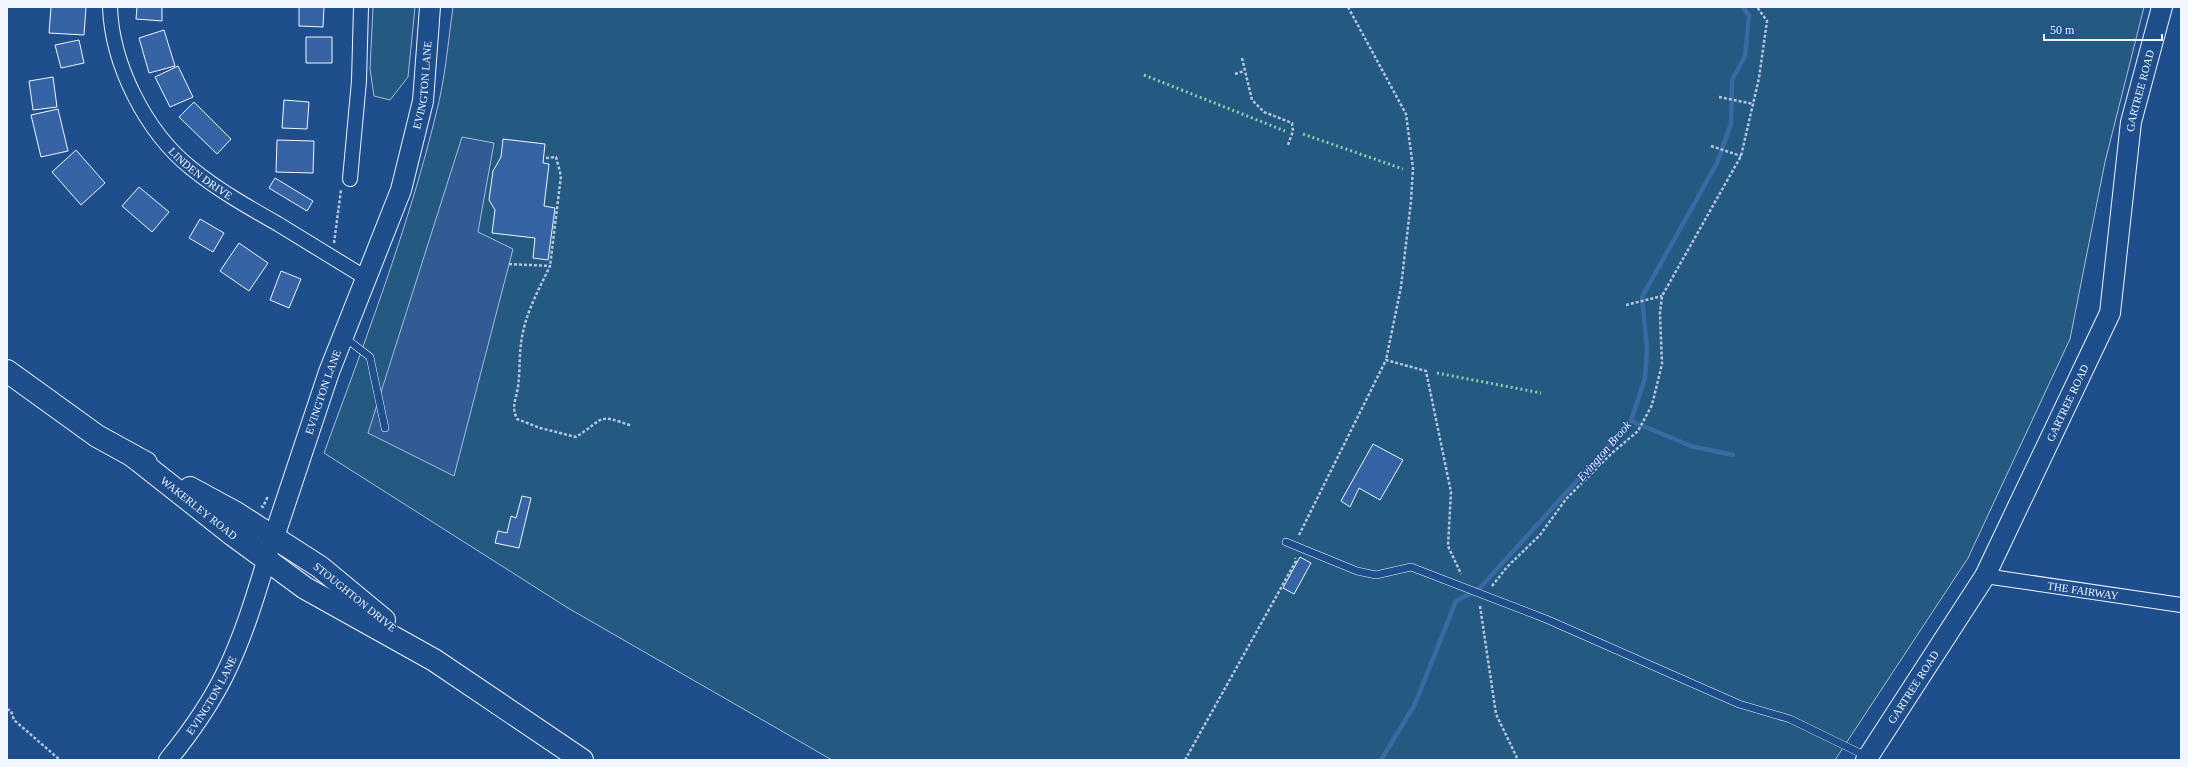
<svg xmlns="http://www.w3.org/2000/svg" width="2188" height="767" viewBox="0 0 2188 767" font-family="'Times New Roman',serif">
	<rect width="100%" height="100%" fill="#1f4e8c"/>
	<path fill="#245a82" stroke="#a8bbd7" d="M373 7H415L408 77 390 100 374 96 370 69Z
		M453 7H2144L2105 162 2070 339 1968 558 1835 760H832L568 608 324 453C365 341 408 229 436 114 445 80 448 43 453 7Z"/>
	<path fill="#305b95" stroke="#a8bbd7" d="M462 137 494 143 478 232 513 249 454 476 368 433Z"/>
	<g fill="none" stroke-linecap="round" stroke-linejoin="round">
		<path stroke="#3b69a3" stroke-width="4.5" d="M1631 421 1691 446 1733 455
			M1381 760 1415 704 1456 601 1480 588 1631 421 1645 378 1647 349 1642 297 1717 163 1731 124 1732 80 1745 56 1749 16 1743 7"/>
	</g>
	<path fill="#3563a3" stroke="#f2f6ff" d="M51 7H86L84 35 49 33Z
		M137 7H162V21L136 19Z
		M299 7H324L323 27 299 26Z
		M164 30 175 66 149 73 139 38Z
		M306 37H332V63H306Z
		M79 40 84 63 61 68 55 45Z
		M178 66 193 97 170 107 155 77Z
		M53 77 57 107 33 110 29 81Z
		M284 100 309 102 307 129 282 128Z
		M194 102 231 139 217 154 179 117Z
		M58 109 68 151 41 157 31 115Z
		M503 139 545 144 543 163 549 164 544 206 555 208 548 260 533 258 535 238 492 233 495 210 489 200 493 171 501 157Z
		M277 140 314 141 313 173 276 172Z
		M76 150 105 183 81 205 52 172Z
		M275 178 313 201 307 211 269 188Z
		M139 187 169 212 152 232 122 206Z
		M200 219 224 233 213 252 189 238Z
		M239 243 268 263 249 291 220 271Z
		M281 271 301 279 289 308 270 300Z
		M1373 444 1403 460 1380 500 1359 488 1350 507 1341 501Z
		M522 496 531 498 519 548 495 543 498 531 507 533 511 516 516 518Z
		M1300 557 1311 563 1294 594 1283 588Z"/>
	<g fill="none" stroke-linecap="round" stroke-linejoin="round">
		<defs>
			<path id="service" d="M344 337 370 357 385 428
				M1286 542 1357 571 1376 575 1411 567 1546 619 1739 704 1790 719 1866 756"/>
			<g id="minor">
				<path id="s1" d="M110 7C112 65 146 132 191 168 218 190 248 207 278 224 307 242 337 260 366 278"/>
				<path d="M350 179 359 81 361 7"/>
				<path id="s2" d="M1985 576 2181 605"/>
			</g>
			<g id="tertiary">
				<path id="s3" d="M168 760C189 734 209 706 224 676 244 636 257 591 270 548"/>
			</g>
			<g id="secondary">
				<path id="s4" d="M274 537 329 372 401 190 423 101 430 7"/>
				<path id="s5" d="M1866 760 1985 576 2110 313 2131 122 2162 7"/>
			</g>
			<g id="trunk">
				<path d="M7 371 97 436 146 463"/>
				<path id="s6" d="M133 456 233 535 305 588 434 660 582 760"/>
				<path d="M190 488 236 513 320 567 384 620"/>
			</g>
		</defs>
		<use href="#service" stroke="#f2f6ff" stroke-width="8"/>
		<use href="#minor" stroke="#f2f6ff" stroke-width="16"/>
		<use href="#tertiary" stroke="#f2f6ff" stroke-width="20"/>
		<use href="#secondary" stroke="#f2f6ff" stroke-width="22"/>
		<use href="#trunk" stroke="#f2f6ff" stroke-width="24"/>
		<path stroke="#b3c4dc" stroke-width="2.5" stroke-dasharray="3 2" stroke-linecap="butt" d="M1348 7 1406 114 1413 168 1411 201 1401 287 1386 360
			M1242 58 1252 100 1264 112 1292 123 1293 131 1288 145
			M1235 74 1244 71
			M1719 97 1754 104
			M1711 146 1741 156
			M546 158 556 157 561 176 550 266
			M334 243 341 190
			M509 264 550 266C538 291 524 316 521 344 519 358 520 373 518 387 516 400 511 406 517 419L540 428 576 437C606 418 596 413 632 426
			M1626 305 1662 296
			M261 506 263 507 267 498 268 499
			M1299 535 1386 360 1426 371 1451 492 1448 546 1461 574
			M1492 586 1507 567 1540 535 1566 499 1612 453 1638 431 1652 405 1662 364 1660 313 1662 296 1741 156 1759 78 1767 21 1757 7
			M1480 606 1496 714 1518 760
			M7 709 11 711 14 720 60 760
			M1185 760 1296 561 1295 558"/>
		<use href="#service" stroke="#1f4e8c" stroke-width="7"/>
		<use href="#minor" stroke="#1f4e8c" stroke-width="14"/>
		<use href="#tertiary" stroke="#1f4e8c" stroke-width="18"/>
		<use href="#secondary" stroke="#1f4e8c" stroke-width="20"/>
		<use href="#trunk" stroke="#1f4e8c" stroke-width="22"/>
		<path stroke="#97c8a6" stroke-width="3" stroke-dasharray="2 3" stroke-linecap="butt" d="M1144 75 1285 131
			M1303 134 1403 169
			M1437 373 1541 393"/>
	</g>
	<g text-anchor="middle" stroke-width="3" stroke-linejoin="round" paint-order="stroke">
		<g font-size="11" fill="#f2f6ff" stroke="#1f4e8c">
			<text dy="4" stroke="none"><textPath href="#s4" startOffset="477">EVINGTON LANE</textPath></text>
			<text dy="4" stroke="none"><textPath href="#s5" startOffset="735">GARTREE ROAD</textPath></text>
			<text dy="4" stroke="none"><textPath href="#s1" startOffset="196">LINDEN DRIVE</textPath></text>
			<text dy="4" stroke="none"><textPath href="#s4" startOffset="153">EVINGTON LANE</textPath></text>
			<text dy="4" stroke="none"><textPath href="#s5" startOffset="411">GARTREE ROAD</textPath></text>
			<text dy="4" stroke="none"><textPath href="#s6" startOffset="84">WAKERLEY ROAD</textPath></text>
			<text dy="4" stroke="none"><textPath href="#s2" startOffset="99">THE FAIRWAY</textPath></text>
			<text transform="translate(355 597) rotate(39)" y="4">STOUGHTON DRIVE</text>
			<text dy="4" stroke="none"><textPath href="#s5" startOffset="87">GARTREE ROAD</textPath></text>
			<text dy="4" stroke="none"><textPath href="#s3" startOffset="78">EVINGTON LANE</textPath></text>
		</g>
		<g font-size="12" font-style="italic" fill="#f2f6ff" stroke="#1f4e8c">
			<text transform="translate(1604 451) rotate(-49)" y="4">Evington Brook</text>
		</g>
	</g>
	<rect width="2188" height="767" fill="none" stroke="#f2f6ff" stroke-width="16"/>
	<path d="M2044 34v6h118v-6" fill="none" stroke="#f2f6ff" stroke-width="2"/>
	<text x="2050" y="34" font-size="12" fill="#f2f6ff" stroke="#1f4e8c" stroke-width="3" paint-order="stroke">50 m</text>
</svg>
